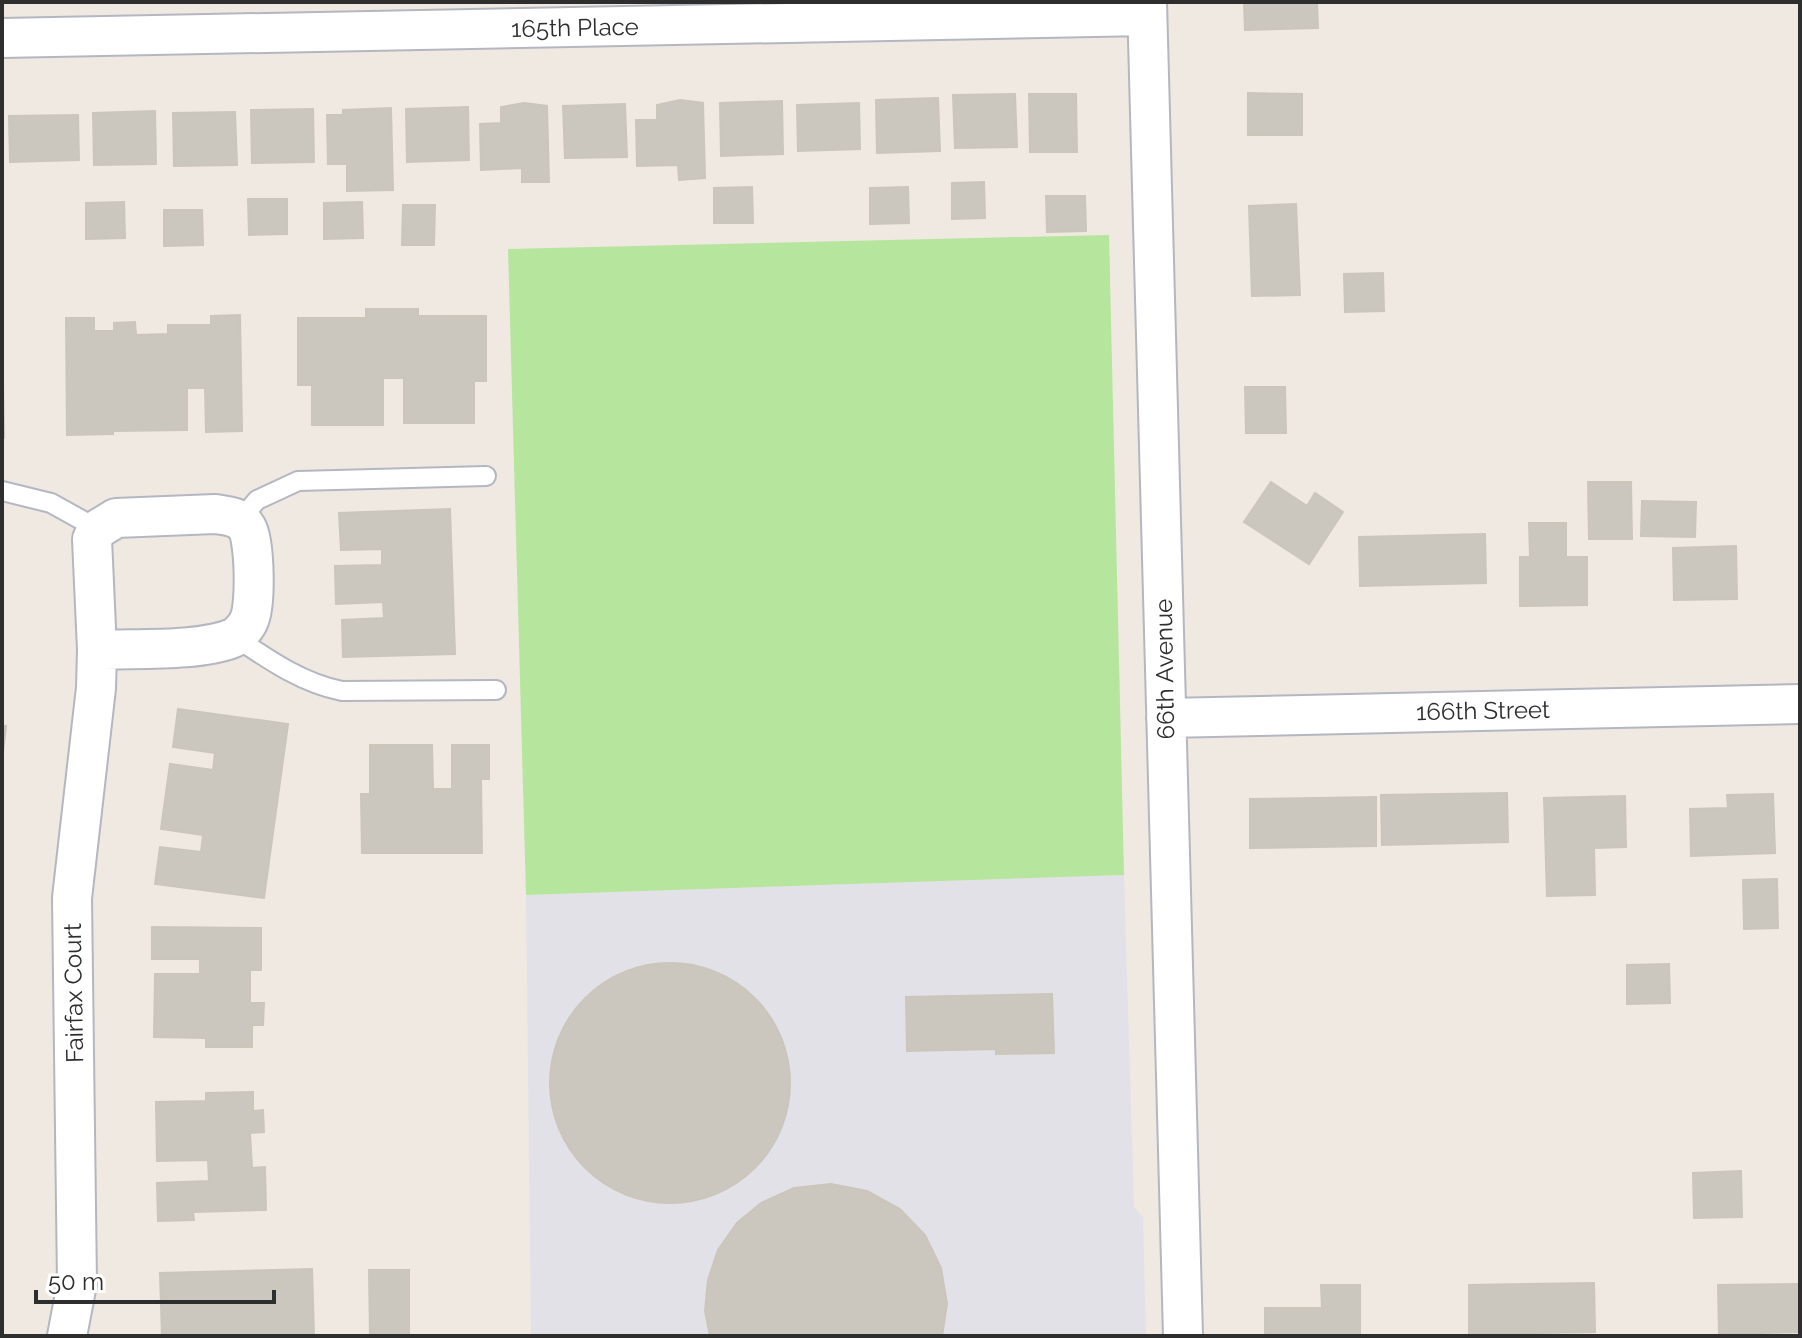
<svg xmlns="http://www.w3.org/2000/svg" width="1802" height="1338" viewBox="0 0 1802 1338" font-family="Raleway,sans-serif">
	<rect width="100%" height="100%" fill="#efe9e1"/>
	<path fill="#e3e1e8" d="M1124 875 1134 1207 1143 1217 1146 1336H531L526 895Z"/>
	<path fill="#b6e59e" d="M1109 235 1124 875 526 895 508 249Z"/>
	<path fill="#cbc7bf" stroke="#cbc5ba" stroke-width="2" d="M1244 2H1317L1318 28 1245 30Z
		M1248 93 1302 94V135H1248Z
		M1015 94 1017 147 955 148 953 95Z
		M1029 94H1076L1077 152H1030Z
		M938 98 940 151 877 153 876 100Z
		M680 100 703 103 705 178 679 180 678 165 637 166 636 120H657V105Z
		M782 101 783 154 721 156 720 103Z
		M524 103 547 106 549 182H522V168L481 170 480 124 501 123V107Z
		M859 103 860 149 798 151 797 105Z
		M625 104 627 157 565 158 563 106Z
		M468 107 469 160 407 162 406 109Z
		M391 108 393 190 347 191V164H328L327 115H343V110Z
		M313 109 314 162 252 163 251 110Z
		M155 111 156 164 94 165 93 113Z
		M235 112 237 165 174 166 173 113Z
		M78 115 79 160 10 162 9 116Z
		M984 182 985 218 952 219V183Z
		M752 187 753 223H714V188Z
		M908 187 909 223 870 224V188Z
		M1046 196H1085L1086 231 1047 232Z
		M248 199H287V234L249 235Z
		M124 202 125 238 86 239V203Z
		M362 202 363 238 324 239V203Z
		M1296 204 1300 295 1252 296 1249 206Z
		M403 205H435L434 245H402Z
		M164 210H202L203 245 164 246Z
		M1383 273 1384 311 1345 312 1344 274Z
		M366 309H418V316H486V381H474V423H404V378H383V425H312V385H298V318H366Z
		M240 315 242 431 206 432 205 388H187V430L113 431V434L67 435 66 318H94V331H114V323L135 322 136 335 168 334V325H211V316Z
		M2 327 4 438 2 439Z
		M1245 387H1285L1286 433H1246Z
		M1271 482 1307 506 1315 493 1343 512 1309 564 1244 522Z
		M1588 482H1631L1632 539H1589Z
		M1642 501 1696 502 1695 537 1641 536Z
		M450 509 455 654 343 657 342 620 384 618 383 602 336 604 335 566 382 565V549L341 550 339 513Z
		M1529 523H1566V557H1587V605L1520 606V557H1530Z
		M1485 534 1486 583 1360 586 1359 537Z
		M1736 546 1737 599 1674 600 1673 548Z
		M178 709 288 724 264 898 155 884 160 847 201 852 203 835 161 829 170 764 213 770 215 753 173 747Z
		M2 726H6L2 761Z
		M370 745H432L433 789H452V745H489V779H481L482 853H362L361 794H370Z
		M1507 793 1508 842 1382 845 1381 795Z
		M1773 794 1775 853 1691 856 1690 809 1728 808 1727 795Z
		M1625 796 1626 847 1594 848 1595 895 1547 896 1544 798Z
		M1376 797V846L1250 848V799Z
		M1777 879 1778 928 1744 929 1743 880Z
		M152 927 261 928V970H250V1003H264L263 1025H252V1047H206V1038L154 1037 155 974H200V959H152Z
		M550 1083a120 120 0 1 1 240 0a120 120 0 1 1-240 0Z
		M1669 964 1670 1003 1627 1004V965Z
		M1052 994 1054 1053 996 1054V1049L907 1051 906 997Z
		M253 1092V1111L263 1110 264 1132 250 1133 252 1168 265 1167 266 1210 193 1212 194 1220 158 1221 157 1183 209 1181 208 1160 157 1161 156 1102 206 1101V1093Z
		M1741 1171 1742 1217 1694 1218 1693 1173Z
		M831 1184 867 1191 900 1209 925 1235 941 1268 947 1304 942 1336H710L705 1311 708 1280 718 1250 737 1223 761 1203 794 1188Z
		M312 1269 314 1336H162L160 1273Z
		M369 1270H409V1336H370Z
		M1594 1283 1595 1332 1469 1334V1285Z
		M1800 1284V1332L1719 1334 1718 1285Z
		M1321 1285H1360V1336H1265V1308H1322Z"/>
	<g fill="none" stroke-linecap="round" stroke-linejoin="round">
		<defs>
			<path id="service" d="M2 491 51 503 98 529
				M240 520 257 500 298 481 486 476
				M235 637C269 660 302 683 342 691L496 690"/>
			<path id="minor" d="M1147 2 1183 1336
				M2 38 1147 16
				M1166 718 1800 704
				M67 1336 77 1284 72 898 96 688 97 650 92 539 98 529 116 518 215 514C227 516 240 516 247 528 255 542 256 606 249 620 247 626 239 635 233 638 199 652 135 648 97 650"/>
		</defs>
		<use href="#service" stroke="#b4b7c1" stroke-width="22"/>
		<use href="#minor" stroke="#b4b7c1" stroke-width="42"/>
		<use href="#service" stroke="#fff" stroke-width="18"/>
		<use href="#minor" stroke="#fff" stroke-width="38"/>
	</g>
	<g text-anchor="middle" stroke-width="6" stroke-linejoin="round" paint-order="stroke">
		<g font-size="24" fill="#2e2e2e" stroke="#fff">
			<text transform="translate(575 28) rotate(-1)" y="8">165th Place</text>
			<text transform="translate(1165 669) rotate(-91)" y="8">66th Avenue</text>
			<text transform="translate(1483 711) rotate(-1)" y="8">166th Street</text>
			<text transform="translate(74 993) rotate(-91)" y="8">Fairfax Court</text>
		</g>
	</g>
	<rect width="1802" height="1338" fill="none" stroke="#2e2e2e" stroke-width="8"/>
	<path d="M36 1290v12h238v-12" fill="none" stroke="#2e2e2e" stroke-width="4"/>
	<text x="48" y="1290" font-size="24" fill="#2e2e2e" stroke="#ffffff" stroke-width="6" paint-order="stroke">50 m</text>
</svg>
